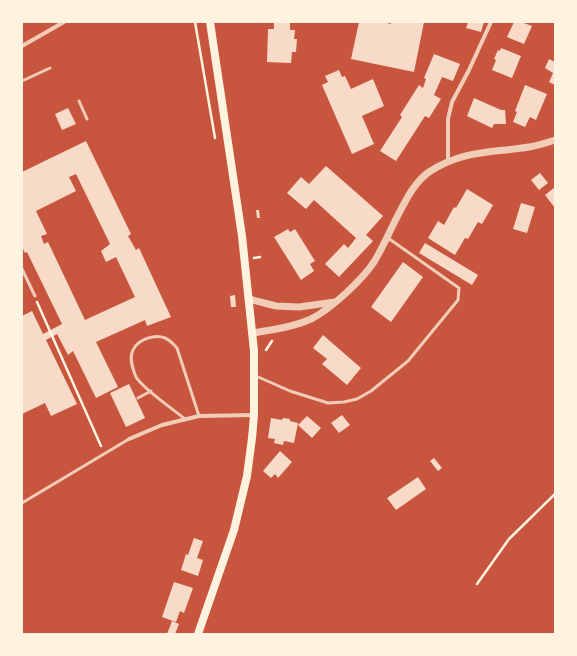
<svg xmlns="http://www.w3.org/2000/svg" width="577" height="656" viewBox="0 0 577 656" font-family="Jost,sans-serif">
	<rect width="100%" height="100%" fill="#c8553d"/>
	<path fill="#f7dbc8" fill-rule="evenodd" d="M274 22H290V30H295L294 39H297L296 52H292L291 63 267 62 268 29H274Z
		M359 22H382L391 24V22H424L414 72 351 59Z
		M468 22H484L481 32 466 28Z
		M514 22H521L532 26 524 44 507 37Z
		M501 48 521 56 512 78 492 70 496 60 494 59 498 50 500 51Z
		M434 54 460 64 453 81 442 77 434 95 441 99 429 118 425 116 396 161 380 151 402 117 400 115 419 85 423 88 426 79 424 78Z
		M549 59 555 62V85L549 82 553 73 545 68Z
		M339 70 342 77 345 76 351 89 373 79 384 106 362 116 374 144 352 154 322 85 328 82 325 76Z
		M525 85 547 94 536 120 530 117 525 127 513 122 517 112 515 111Z
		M474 98 501 110H505L506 124H494L492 128 467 116Z
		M68 108 76 124 62 130 55 114Z
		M86 141 131 234 128 236 136 250 139 248 171 317 147 326 145 320 96 342 118 387 96 398 73 351 68 355 57 334 46 340 77 404 51 416 45 403 22 414V316L32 311 43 334 62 324 27 252 25 253 22 247V172ZM76 174 110 244 101 251 106 262 116 257 135 297 85 320 48 242 44 244 41 236 47 234 36 211 76 191 69 177Z
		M326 166 383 216 366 235 373 241 339 277 325 264 344 244 348 248 356 238 314 200 306 209 287 193 301 177 309 184Z
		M540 173 548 183 539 190 531 180Z
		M555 187V208L545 195Z
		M467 189 493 205 482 224 478 222 468 239 465 238 455 255 428 238 438 221 444 225 454 207 456 208Z
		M521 203 535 207 527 233 513 229Z
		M256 210H259L260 218H257Z
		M288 229 290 232 295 229 315 261 310 264 314 271 301 280 274 237Z
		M425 243 478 275 472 285 419 253Z
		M403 262 423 277 391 322 371 307Z
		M235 295 236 307H231L230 296Z
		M323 335 361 368 347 385 322 364 327 359 313 348Z
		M129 384 145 418 126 427 110 393Z
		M342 415 350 425 339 433 331 423Z
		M307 416 321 428 312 438 298 425Z
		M271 418 282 420 283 418 290 419V421L298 423 294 443 284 441 283 445 274 443 275 439 268 438Z
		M280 451 292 462 278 478 275 474 271 478 263 471Z
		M434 458 442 468 438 471 430 461Z
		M418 477 426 489 396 510 387 498Z
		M194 538 203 541 197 558 203 560 198 576 181 570 186 554 188 555Z
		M174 582 193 588 184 613 180 611 176 622 162 617Z
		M172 621 179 624 175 634H167Z"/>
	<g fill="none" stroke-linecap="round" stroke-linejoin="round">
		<path stroke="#fff3e0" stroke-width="2.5" d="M195 22 215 138
			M254 258 260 257
			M37 302 101 446
			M266 350 272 341
			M477 584 509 539 555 494"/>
		<path stroke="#f1ccb7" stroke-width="3" d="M22 81 50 68
			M79 101 87 119
			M22 269 35 296
			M256 376 290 391 328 403 344 402 357 399 371 391 408 361 458 300 459 288 388 238
			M138 398 151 391
			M185 419C173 409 143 389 136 377 133 370 129 357 133 350 138 339 155 334 165 338 170 340 173 344 177 348L199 416
			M22 503 129 439"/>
		<path stroke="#f1ccb7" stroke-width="4" d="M22 46 64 22
			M448 161V119L452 102 469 70 491 22
			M129 439 162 425 199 416 254 415"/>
		<path stroke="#f1ccb7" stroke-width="7" d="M249 299 276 306 299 307 335 302
			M253 333C272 330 293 327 311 319 331 309 362 280 374 262 382 249 388 235 395 221 404 204 413 183 429 172 463 150 491 153 529 147 537 146 546 143 555 140"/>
		<path stroke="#fff3e0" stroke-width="8" d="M198 634 234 530 247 476 252 438 254 415V351L242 236 210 22"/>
	</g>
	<rect width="577" height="656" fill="none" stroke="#fff3e0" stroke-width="46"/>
</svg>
